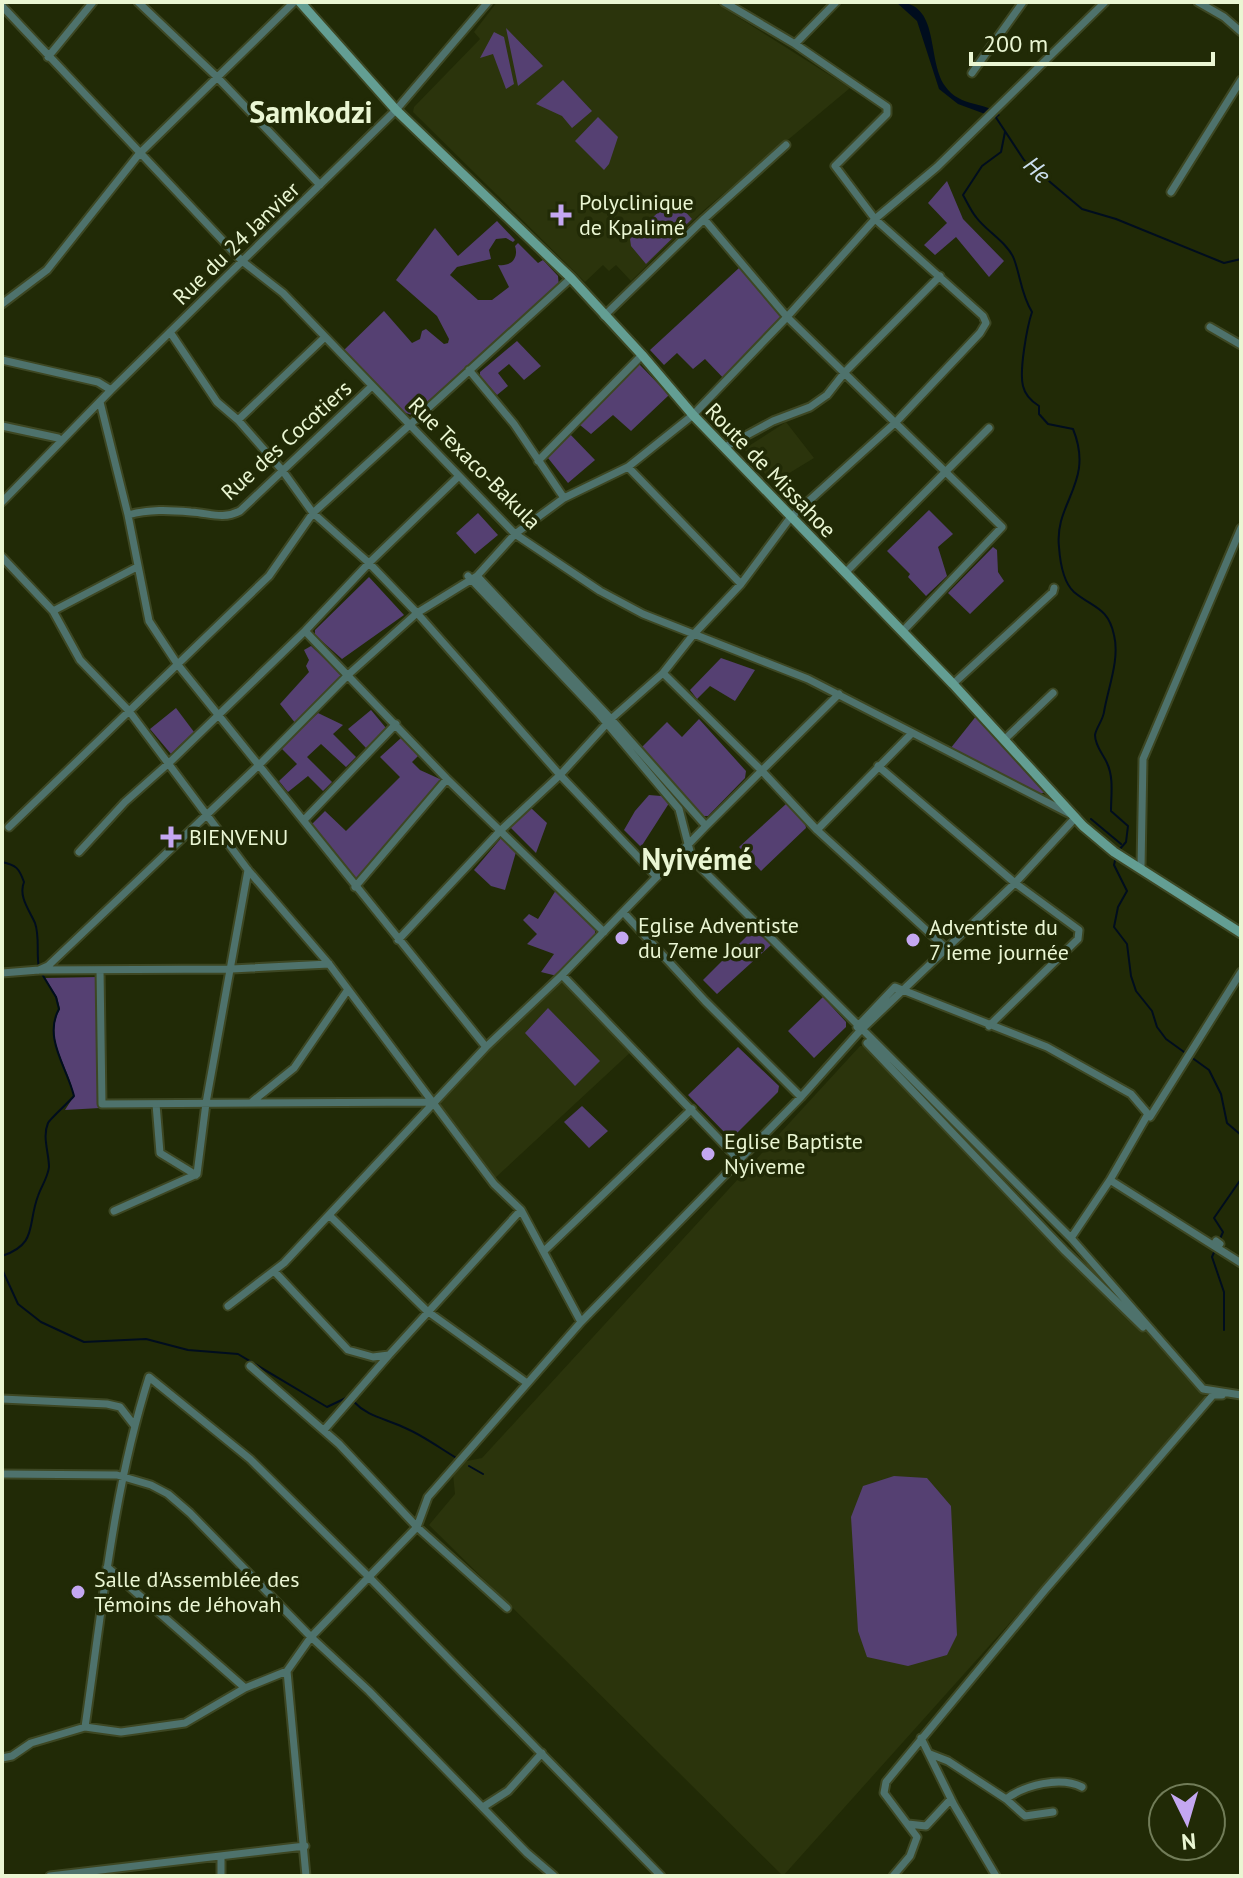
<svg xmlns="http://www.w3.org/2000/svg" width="1243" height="1878" viewBox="0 0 1243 1878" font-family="'PT Sans',sans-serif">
	<rect width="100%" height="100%" fill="#212a06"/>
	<path fill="#2b340c" d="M497 2H714L850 88 704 210 631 281 616 265 609 271 603 265 585 282 413 112 414 107 480 39 474 32Z
		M786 422 814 458 773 483 744 449Z
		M561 977 633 1050 494 1179 435 1105Z
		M871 1045 1214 1395 783 1876 429 1525 455 1494 453 1474 462 1462 482 1458 860 1046Z"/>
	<path fill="#554072" d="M506 28 543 66 518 86Z
		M494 32 504 37 514 84 506 89 493 54 480 58Z
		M563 80 592 111 572 128 562 116 536 104Z
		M598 117 618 137 609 164 604 170 575 141Z
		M947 181 963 219 1004 261 989 277 956 237 935 255 924 245 947 223 928 203Z
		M669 202 682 208 692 219 646 264 631 246 630 239Z
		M497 221 515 240 513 242 506 238 496 239 489 250 491 259 457 267 450 275 478 300H492L509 287 498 265C511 267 519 258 515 246L518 243 538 263 543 260 558 276 559 287 412 415 403 412 343 351 384 311 412 343 420 339 422 331 426 329 444 344 448 343 449 339 437 316 396 280 435 228 458 256Z
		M739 268 790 321 729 384 705 359 693 369 677 353 664 365 650 350Z
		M517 341 541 366 524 380 509 364 498 373 508 386 497 395 480 376V372Z
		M636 365H640L669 395 631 431 613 415 591 434 580 425Z
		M567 431 595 460 568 483 544 453Z
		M929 510 953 534 938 547 947 576 926 596 908 577 910 574 887 551Z
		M478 513 498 535 475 554 456 533Z
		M993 547 997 550 998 572 1004 581 970 614 948 593Z
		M369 577 404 615 342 659 315 635V630Z
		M311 646 342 675 343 681 296 724 280 704 309 672 306 666 309 660 304 650Z
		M721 658 755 670 735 701 710 686 697 699 690 690Z
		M176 708 194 732 171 754 150 729Z
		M371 710 386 728 366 748 348 729Z
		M318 713 343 725 333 734 356 757 346 767 321 744 307 757 332 782 323 791 308 776 288 792 279 781 297 764 281 748Z
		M977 715 1051 792 1033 794 950 749Z
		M699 719 746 771 745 778 708 816H701L642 747 667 722 682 737Z
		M401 738 419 755 412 762 420 770 442 780 355 880 312 824 325 811 346 831 400 777 380 757Z
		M649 795 673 797 641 847 624 830 635 811Z
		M786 804 805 823 806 828 761 871 739 847Z
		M530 807 547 823 536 853 510 827Z
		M502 837 516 852 505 890 491 886 474 870Z
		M556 890 595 928V934L557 976 541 972 554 954 527 944 537 934 523 920 529 914 538 919Z
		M754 929 771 945 717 994 703 980Z
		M98 977 100 1108 65 1110 74 1096C69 1066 43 1039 60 1009L57 997 45 978Z
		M823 997 846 1022V1027L814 1058 788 1031Z
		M548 1008 600 1061 575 1086 525 1033Z
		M738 1047 779 1086 778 1092 734 1136 729 1137 688 1095Z
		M582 1106 608 1131 589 1148 564 1122Z
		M894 1476 927 1478 951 1506 957 1635 947 1655 908 1666 867 1657 858 1631 851 1517 863 1486Z"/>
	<path fill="#000d1e" d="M896 2C941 2 926 58 945 86 960 108 986 101 1000 115L996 118 958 104 939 89 917 21Z"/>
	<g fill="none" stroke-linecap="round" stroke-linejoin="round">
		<path stroke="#000d1e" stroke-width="2" d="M995 116 1024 160 1082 209 1116 219 1224 263 1241 259
			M1005 132 1001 152 982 166 963 195C967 202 971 211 976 217 986 231 1008 243 1014 259 1021 278 1021 294 1032 312 1027 327 1019 371 1023 386 1025 395 1031 401 1039 406V414L1048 424 1073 429C1095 483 1054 502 1059 547 1060 561 1063 582 1074 592 1093 608 1108 607 1114 635 1120 659 1108 688 1104 712 1103 720 1096 728 1095 735 1095 746 1103 754 1107 763 1114 778 1111 795 1111 811L1128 826 1126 842 1119 850
			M2 734V739
			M1091 819 1121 844
			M1116 856 1114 865 1127 891 1118 907 1114 927 1127 944 1131 976 1136 991 1152 1011 1157 1027 1166 1039 1209 1070 1221 1094 1227 1123 1241 1135
			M2 862C16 865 19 868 24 882 18 897 30 911 35 923 40 937 36 954 39 968
			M1219 1241 1223 1232 1214 1218 1241 1179
			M1215 1250 1212 1257 1224 1292V1330
			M2 1256C38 1244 27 1225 38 1196 41 1187 48 1177 49 1167 49 1153 42 1137 48 1123 50 1119 69 1102 74 1096 67 1067 43 1038 59 1009L56 997 42 974
			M2 1269 18 1304 41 1322 84 1342 146 1339 188 1350 238 1354 327 1407 348 1397
			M353 1401C368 1417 384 1418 403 1427 421 1434 441 1449 458 1459
			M469 1466 483 1474"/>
		<defs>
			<path id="minor" d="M138 2 216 76 320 185
				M1198 2 1224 17 1241 32
				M2 6 242 261 283 293 515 534 600 591 643 614 808 679 1076 817 1015 883 858 1033 801 1097 581 1322 428 1497 417 1527 311 1637 287 1671 306 1876
				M795 44 836 2
				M48 57 93 2
				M972 73 1023 2
				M1171 192 1241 80
				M704 219 787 317 1002 527 902 632
				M2 304 47 270 139 154 294 2
				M604 316 704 219 786 145
				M1210 327 1241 345
				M170 332 217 402 238 420 282 470 313 513 369 563 417 613 560 775 657 877
				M2 360 98 382 111 390
				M469 370 514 424 564 498
				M100 402 128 515 149 621 178 665 486 1047
				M238 420 325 337
				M2 426 58 438 61 441
				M725 447 773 421 810 407 827 395 845 372 940 276
				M538 461 642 355
				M628 467 741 584
				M2 502 111 390 396 110 488 2
				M128 515C149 509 169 510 191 512 210 513 222 520 240 511L372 386
				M2 557 53 611 80 660 129 711 248 870 329 964 494 1184 521 1210 581 1322
				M845 573 989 428
				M468 576 598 713 679 809 692 859 1071 1238 1203 1389 1241 1395
				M477 576 611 719 706 826
				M53 611 137 567
				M305 631 447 779 604 932
				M663 673 762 771 817 830 947 949
				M953 684 1053 592 1054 588
				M1005 739 1053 693
				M878 766 1015 883 1079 930 1078 939 989 1026
				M304 820 396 724
				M9 827 269 576 313 513 571 278
				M817 830 912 733
				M79 852 125 802 169 763 305 631 369 563 459 476
				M1141 867 1143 759 1241 528
				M355 887 447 779
				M624 913 705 1001 801 1097
				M398 940 501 830 560 775 611 719 663 673 693 635 741 584 790 518 896 422 980 333 986 323 983 316 875 219 835 166 887 114V107L795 44 724 2
				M39 970 48 966 260 764 349 674 417 613 477 576 515 534 564 498 628 467 693 415 787 317 875 219 937 167 1105 2
				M100 970 102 1104 431 1102
				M2 973 39 970 232 969 329 964
				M562 975 738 1159
				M857 1027 895 987 1047 1047 1131 1094 1148 1114 1110 1180 1071 1238
				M867 1043 1065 1251 1143 1327
				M253 1101 294 1068 347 991
				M156 1104 160 1153 196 1175
				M1150 1117 1241 972
				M1110 1180 1241 1263
				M114 1211 197 1174 206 1103 248 870
				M330 1216 427 1311 527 1383
				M1216 1241 1220 1244
				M544 1251 692 1109
				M275 1272 348 1350 373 1357 389 1355 521 1210
				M228 1306 284 1263 486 1047 562 975 706 826 839 694
				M250 1366 339 1444 417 1527 507 1608
				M2 1399 107 1404 120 1407 134 1425
				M324 1430 389 1355
				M2 1474 117 1475 151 1485 168 1494 190 1513 311 1637 369 1691 527 1853 554 1876
				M107 1567 245 1688
				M85 1727C102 1610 113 1490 149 1377L250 1459 367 1575 661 1876
				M921 1738 954 1805 996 1876
				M930 1754 948 1761 1006 1799C1025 1785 1060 1776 1082 1787
				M2 1758 12 1756 31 1743 85 1727 121 1732 185 1723 245 1688 287 1671
				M1006 1799 1025 1816 1053 1812
				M483 1807 508 1791 542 1753
				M908 1824 926 1826 951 1799
				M221 1856V1876
				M50 1876 305 1846
				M893 1876 910 1856 917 1837 884 1793 886 1782 1045 1590 1213 1395H1222"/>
			<path id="secondary" d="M300 2 396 110 571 278 642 355 693 415 953 684 1083 826 1114 852 1241 933"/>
		</defs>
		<use href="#minor" stroke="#3d4723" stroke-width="11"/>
		<use href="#secondary" stroke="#3d4723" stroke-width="13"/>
		<use href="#minor" stroke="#4e726c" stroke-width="7"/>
		<use href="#secondary" stroke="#639e93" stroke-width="9"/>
	</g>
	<g fill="#c4a7f1" stroke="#212a06" stroke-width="3">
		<path d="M557 203h8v8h8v8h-8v8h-8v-8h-8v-8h8z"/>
		<path d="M167 825h8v8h8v8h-8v8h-8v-8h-8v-8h8z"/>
		<circle cx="622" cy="938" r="8"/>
		<circle cx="913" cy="940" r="8"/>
		<circle cx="708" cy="1154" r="8"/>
		<circle cx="78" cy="1592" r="8"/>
	</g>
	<g text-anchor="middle" stroke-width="7" stroke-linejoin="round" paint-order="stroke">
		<g font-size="22" fill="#eaf6d3" stroke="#212a06" text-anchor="start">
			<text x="579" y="210">Polyclinique<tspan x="579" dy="25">de Kpalimé</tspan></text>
			<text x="189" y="845">BIENVENU</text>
			<text x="638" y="933">Eglise Adventiste<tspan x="638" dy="25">du 7eme Jour</tspan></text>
			<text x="929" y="935">Adventiste du<tspan x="929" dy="25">7 ieme journée</tspan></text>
			<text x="724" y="1149">Eglise Baptiste<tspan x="724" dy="25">Nyiveme</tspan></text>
			<text x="94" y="1587">Salle d'Assemblée des<tspan x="94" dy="25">Témoins de Jéhovah</tspan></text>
		</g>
		<g font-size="22" fill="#eaf6d3" stroke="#212a06">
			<text transform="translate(236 243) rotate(-44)" y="8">Rue du 24 Janvier</text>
			<text transform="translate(286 440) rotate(-42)" y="8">Rue des Cocotiers</text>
			<text transform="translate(475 463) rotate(45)" y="8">Rue Texaco-Bakula</text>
			<text transform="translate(771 470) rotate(46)" y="8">Route de Missahoe</text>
		</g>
		<g font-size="24" font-style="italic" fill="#ccdfee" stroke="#212a06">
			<text transform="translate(1037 170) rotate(43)" y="8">He</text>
		</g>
		<g font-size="30" font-weight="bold" fill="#eaf6d3" stroke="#212a06">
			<text x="311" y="123">Samkodzi</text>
			<text x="697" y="870">Nyivémé</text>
		</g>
	</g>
	<rect width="1243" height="1878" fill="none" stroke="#eaf6d3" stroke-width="8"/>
	<g transform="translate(1187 1822) rotate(175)"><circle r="38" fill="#212a06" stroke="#717c58" stroke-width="2"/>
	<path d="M0-6L14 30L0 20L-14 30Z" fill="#c4a7f1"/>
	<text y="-12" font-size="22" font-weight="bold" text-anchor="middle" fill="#eaf6d3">N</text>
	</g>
	<path d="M971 52v12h242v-12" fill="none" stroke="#eaf6d3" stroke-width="4"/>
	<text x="983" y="52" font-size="24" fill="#eaf6d3" stroke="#212a06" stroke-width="6" paint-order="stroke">200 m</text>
</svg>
